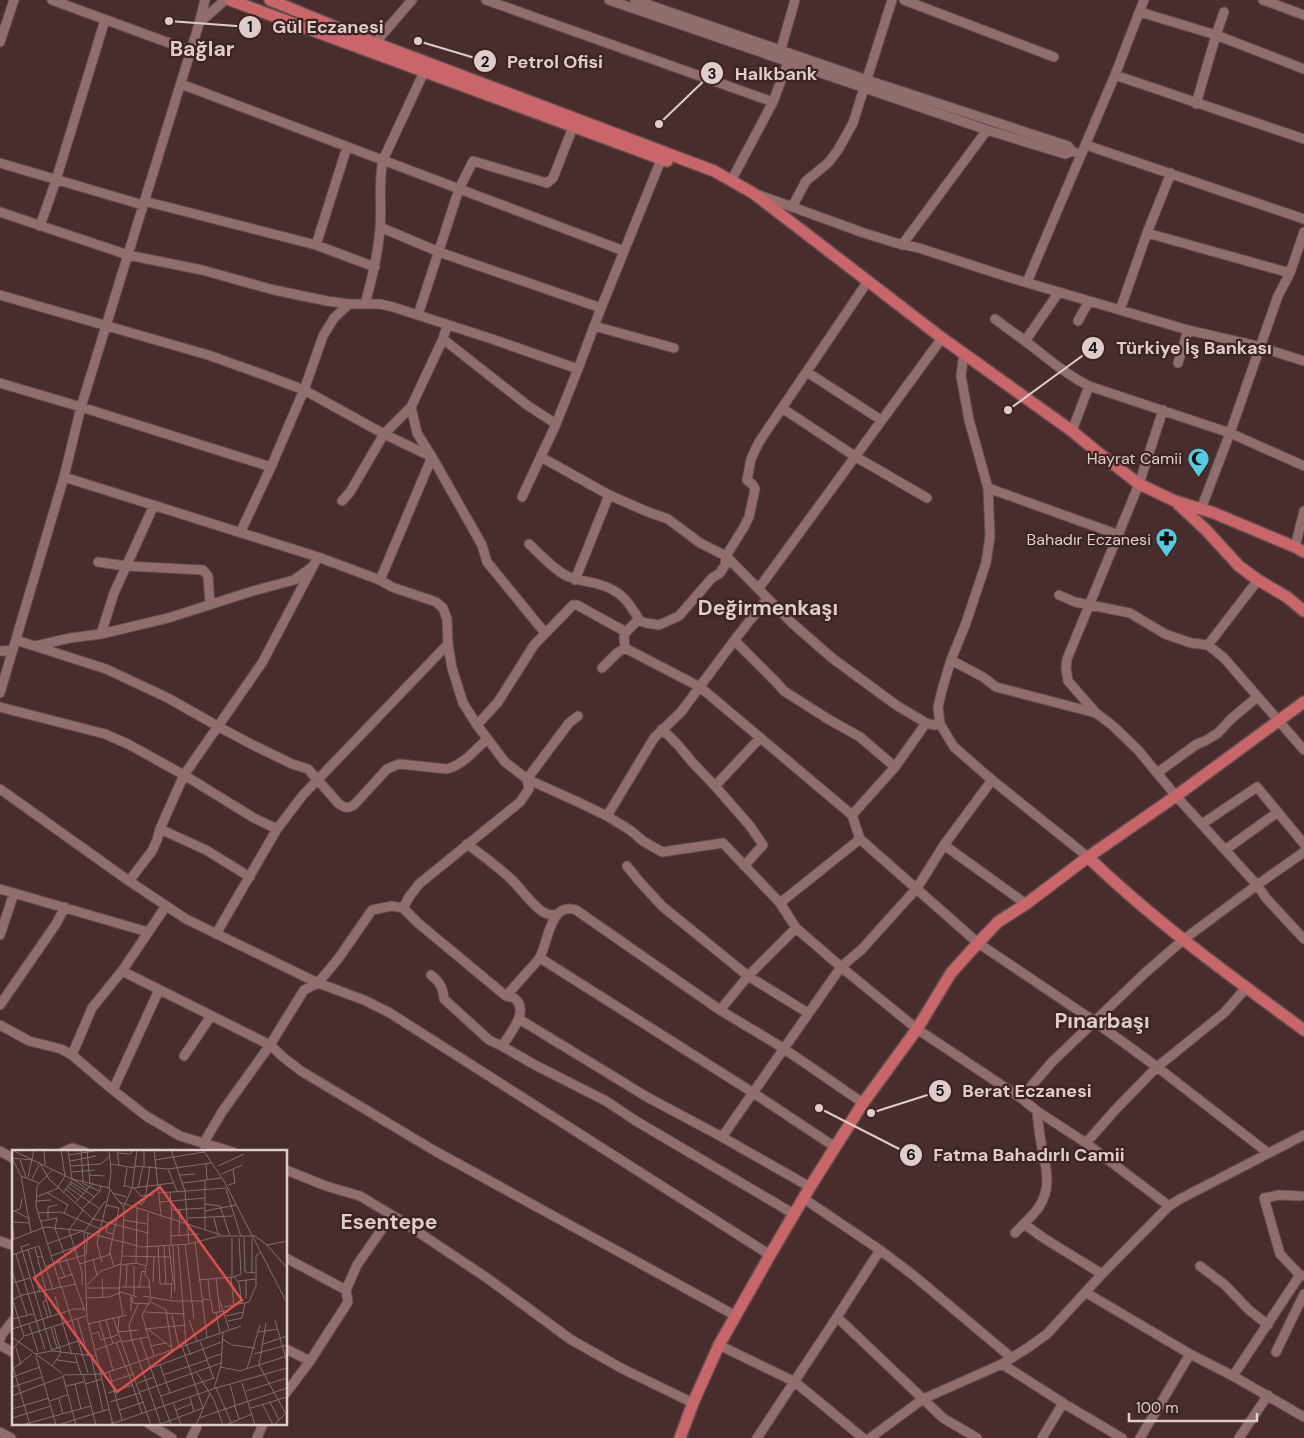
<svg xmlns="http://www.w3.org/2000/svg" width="1304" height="1438" viewBox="0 0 1304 1438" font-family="'DM Sans',sans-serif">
	<rect width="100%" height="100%" fill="#492d2c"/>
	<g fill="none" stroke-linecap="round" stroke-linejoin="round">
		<defs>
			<path id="minor" d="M52 0 191 51
				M486 0 773 102
				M609 0 987 130 1065 154 1072 151
				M635 0 867 80 1068 146 1072 151 1081 155
				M904 0 1054 57
				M1263 0 1304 15
				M1140 12 1216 35 1304 69
				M200 22 225 0
				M0 42 14 0
				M375 43 412 0
				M1115 75 1304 139
				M181 84 624 251
				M1196 104 1216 35 1224 12
				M1086 145 1304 219
				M0 163 143 205
				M731 181 773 102 788 62 781 49 795 0
				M759 195 864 233 896 243 919 248 1011 278 1188 330 1253 345 1304 361
				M144 201 316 245 375 267
				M792 207 806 181 828 163 838 150 853 123 892 0
				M0 212 128 255 202 270 274 290 327 301 349 304H380L393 307 489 338 578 369
				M40 226 56 180 105 20
				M380 227 439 252 601 308
				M1147 233 1290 273
				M316 245 347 147
				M902 245 987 130
				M1027 282 1115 75 1144 0
				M0 295 208 355 267 376 304 390 384 434 432 457 482 545 487 562 545 633
				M365 304C372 279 378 255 380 229 382 206 378 182 383 160L424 72
				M1120 310 1147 233 1171 173
				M418 315 459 189 473 161 547 183 553 178 573 127
				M995 319C1011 331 1027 342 1043 355 1058 367 1071 377 1089 386L1230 433 1304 466
				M1078 321 1089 301
				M594 326 674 348
				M443 339 527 405 556 424
				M1025 341 1059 292
				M964 353 961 376 969 420 988 488 990 536 986 563 966 623 951 660 942 690 938 707 940 724 954 747 992 780 1088 857
				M1178 363 1188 330
				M807 372 881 420
				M0 383 81 407 271 467
				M782 408 856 457 927 498
				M1163 410 1139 484 1067 659 1066 668 1068 681 1096 713 1112 725 1138 750 1176 796 1257 885 1266 898 1304 939
				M1072 431 1089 386
				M541 457 609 495 648 512 668 519 700 543 726 556 792 623 832 658 896 705 926 723 934 725 940 724
				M64 477 318 557 380 580 392 587 436 602 443 608 447 619 448 644 452 668 463 703 477 725 505 762 527 779 578 802 607 816 630 830 643 841 662 852 723 843 780 903
				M988 488 1119 535
				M522 497 556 424 578 369 601 308 663 155
				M342 501 350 492 384 434 411 407 443 339 447 325
				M1201 509 1230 433 1260 347 1278 296 1290 273 1304 232
				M240 533 271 467 304 390 323 336 334 318 349 304
				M529 544C540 554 551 567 565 575 575 580 586 581 598 584 622 591 628 601 640 621
				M1295 547 1304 511
				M98 562 126 566 203 570 208 576 210 605
				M380 580 432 457 417 433 411 407
				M575 580 609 495
				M759 588C820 505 881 421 942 338
				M1059 595 1075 602 1130 613 1165 634 1191 643 1208 645 1224 658 1304 750
				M101 634 114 593 154 505
				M736 638 737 643 776 682 784 691 828 719 860 737 895 767
				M16 640 106 669 168 698 219 727 253 745 292 764 308 769 339 804C345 808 348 809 354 805L387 769 394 766 400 764 447 769C463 765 475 750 487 739
				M1208 645 1258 580
				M35 646 70 638 101 634 168 618 253 591 294 580 312 567
				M625 648 700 687 852 815
				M0 651 13 650
				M951 660 983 677 996 687 1096 713
				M602 668 617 653 625 648 624 637 626 632 636 622 640 621 646 623 659 625 679 616 712 578 720 573 725 565 726 556 744 527 749 517 755 489 753 485 747 480 751 459 759 442 868 281
				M0 693 64 477 81 407 199 24 205 0
				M0 707 105 734 128 744 184 775 254 818 277 829
				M926 723 895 767 852 815 860 839 978 943 1094 1021 1157 1067 1268 1153
				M477 725 498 702 534 645 573 605H577L626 632
				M662 729 679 746 692 762 715 786 750 826 763 845 744 866
				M1157 773 1197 744 1205 741 1218 733 1230 720 1257 697
				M715 786 760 738
				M0 789 129 881 186 919 318 983 364 1000 390 1013 770 1255
				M607 816 654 738 681 712 736 638 767 599
				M1202 824 1257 787 1304 844
				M160 829 206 850 250 877
				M860 839 780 903 796 928 841 967 917 1029 1021 1098 1037 1111 1086 1143 1169 1206
				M467 844C483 856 499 867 513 881 523 891 531 904 543 912 548 915 552 916 558 914
				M944 845 1026 904
				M1225 850 1278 812
				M627 866 639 881 662 906 748 976 808 1013
				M129 881 152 851 157 840 160 829 171 804 184 775 262 663 318 557
				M0 889 148 932
				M403 908 418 923 506 996C509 997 512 997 514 998 531 1010 509 1035 502 1046
				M216 934 277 829 303 795 448 644
				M0 935 14 893
				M540 958 752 1092 835 1147
				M122 971 270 1045 283 1057 301 1071 435 1151 736 1316
				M431 975C440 982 443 988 444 999L489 1040 502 1046 535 1065 606 1101 636 1121 794 1214
				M506 996C514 987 522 978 530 969 533 966 537 962 540 957 548 943 550 901 576 910L720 1010 783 1048 863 1103
				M0 1005 56 924 65 907
				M720 1010 748 976 796 928
				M519 1019 647 1097 722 1137 810 1187
				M0 1025 29 1041 61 1049 72 1055 113 1090 146 1116 180 1136 233 1152
				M72 1055 92 1008 122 971 166 906
				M184 1056 211 1016
				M113 1090 159 990
				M1021 1098 1052 1062 1146 972 1183 940 1257 885 1304 852
				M722 1137 841 967 862 949 917 888 944 845 992 780
				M1086 1143 1116 1109 1157 1067 1224 1013 1246 988
				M203 1144 222 1112 270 1045 304 990 318 983 338 959 372 910 392 906 403 908 409 897 419 884 520 802 529 789 527 779 569 723 578 716
				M0 1151 14 1159
				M63 1152 72 1148 85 1152
				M286 1170 326 1186 360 1196 400 1220 487 1278 570 1339 621 1368 693 1403
				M1301 1196 1279 1195 1264 1198 1280 1254 1300 1275 1304 1276
				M803 1198 880 1250 913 1275 1012 1358
				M1024 1224 1045 1239 1102 1274
				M1015 1233C1023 1224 1033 1216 1039 1207 1053 1186 1045 1165 1041 1142 1039 1132 1038 1122 1037 1111
				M0 1241 14 1246
				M286 1258 346 1290
				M1200 1266 1225 1285 1249 1310 1268 1325
				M1085 1292 1190 1354 1233 1376 1304 1417
				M837 1317 943 1418 977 1438
				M0 1339 1 1336 14 1319
				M0 1345 14 1353
				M719 1345 795 1382 863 1438
				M286 1349 310 1361
				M1276 1352 1304 1294
				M1002 1364 1063 1403 1122 1438
				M1233 1376 1300 1275
				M286 1393 310 1361 348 1302 346 1290 357 1265 391 1216
				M149 1424 172 1438
				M0 1432 11 1438
				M191 1438 196 1429 197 1424
				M257 1438 263 1424
				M757 1438 837 1317 880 1250
				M870 1438 923 1399 1002 1364 1029 1347 1047 1334 1102 1274 1169 1206 1180 1199 1304 1135
				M1042 1438 1063 1403
				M1140 1438 1190 1354
				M1239 1438 1268 1395"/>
			<path id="major" d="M230 0 667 161
				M270 0 375 43 714 171 753 193 942 338 1072 431 1095 450 1139 484 1175 501 1214 513 1295 547 1304 552
				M1178 504 1206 530 1239 566 1258 580 1287 597 1304 611
				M1088 857C1154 921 1229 975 1304 1030
				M680 1438 693 1403 719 1345 770 1255 810 1187 863 1103 917 1029 951 973 978 943 998 922 1026 904 1088 857 1176 796 1304 702"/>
		</defs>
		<use href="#minor" stroke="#634b4c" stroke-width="11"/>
		<use href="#major" stroke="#634b4c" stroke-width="14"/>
		<use href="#minor" stroke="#906e6e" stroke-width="9"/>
		<use href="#major" stroke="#c9666a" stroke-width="11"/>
	</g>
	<defs>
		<symbol id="mosque-pin" viewBox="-11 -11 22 30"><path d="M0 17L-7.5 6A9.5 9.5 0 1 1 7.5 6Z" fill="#55cae0" stroke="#3e2323"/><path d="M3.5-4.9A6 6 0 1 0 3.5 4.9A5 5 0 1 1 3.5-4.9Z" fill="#111"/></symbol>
		<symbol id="pharmacy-pin" viewBox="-11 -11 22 30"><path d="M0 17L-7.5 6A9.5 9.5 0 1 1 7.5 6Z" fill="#55cae0" stroke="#3e2323"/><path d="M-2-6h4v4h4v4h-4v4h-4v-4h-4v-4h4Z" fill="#111"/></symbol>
	</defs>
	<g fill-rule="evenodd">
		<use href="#mosque-pin" x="1186" y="446" width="25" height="34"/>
		<use href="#pharmacy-pin" x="1154" y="526" width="25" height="34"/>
	</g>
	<g text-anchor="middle" stroke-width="4.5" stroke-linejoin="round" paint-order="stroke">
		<g font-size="16" fill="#dfcccb" stroke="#3e2323" text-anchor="end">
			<text x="1182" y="464">Hayrat Camii</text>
			<text x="1151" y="545">Bahadır Eczanesi</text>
		</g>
		<g font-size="21" font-weight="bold" fill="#dfcccb" stroke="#3e2323">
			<text x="202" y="56">Bağlar</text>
			<text x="768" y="615">Değirmenkaşı</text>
			<text x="1102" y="1028">Pınarbaşı</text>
			<text x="389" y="1229">Esentepe</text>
		</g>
	</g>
	<g transform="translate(12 1150)">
		<rect width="275" height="275" fill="#492d2c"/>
		<path fill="none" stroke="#856d6c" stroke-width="1" d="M0 0 60 29 97 38M32 0 33 15M56 0 60 29M69 0 71 31M75 0 78 33M97 0 99 21 97 38 112 58 111 92M105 0 107 15M132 0V16M142 0 149 65M159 0 173 41 177 94M191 0 212 31 275 153M105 3 118 4 122 0M57 5 82 1M0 8 9 26 19 82M0 8 20 10M8 10 14 27M143 10 192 2M58 11 84 6M27 12 37 29 82 70M99 14 123 18M194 14 195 30M59 16 89 14 98 6M123 16 156 19 199 13M206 16 232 4M41 19 25 36 24 56 49 138M156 19 165 41M60 22 83 20M210 24 230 15M77 25 93 26M168 25 183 24M9 26 27 33M16 27 22 0M20 29 27 15M59 32 83 47M70 33 87 41M171 33 209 28M58 34 72 44M112 35 120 38 161 33M216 35 223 33 221 19M46 37 53 26 49 0M56 37 88 59M112 37 115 18M122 38 129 46 142 45M126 38 131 16M54 39 66 50M214 39 229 87M34 42 56 55 52 63M158 42 160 68M51 43 61 29 76 40M100 43 115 47M146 43 214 38M24 47 47 38M24 51 39 50M64 52 81 33M107 52 209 85M127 52 129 55 133 50 138 16M148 52 193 48M193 54 208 56 218 86M112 57 120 38 125 0M70 59 88 41 89 35M0 60 18 69M160 60 193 58M2 61 8 59 10 49M193 61 224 55M26 63 49 62 88 79M36 68V57L45 55M45 68 43 78 73 161M176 68 221 66M202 68 206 84M82 69 136 83M112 70 135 74M29 71 45 68M0 72 18 73M0 72 2 88M96 74 94 82 101 84M193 80V30M167 85 168 59M158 86 187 84M243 86 255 95 275 91M232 87 233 122 243 123M220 88V127M0 90 33 77 73 81 93 51M183 92 195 188M18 94 9 97 40 201 83 206M35 94 71 81M173 94 182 169M161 95 163 142M166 95 174 194 179 205M255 95 275 118M146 96 148 134H160M152 96 154 134M157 96 161 132M159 96V67M23 98 34 141M16 100 28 143M98 102 102 117M4 104 33 200M0 105 27 96 30 106M74 105 76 82M39 106 71 94M110 106 158 107M25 107 30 106 41 140M81 110 85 125M47 112 53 127M90 112 85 93 98 39M124 113 134 116 135 113 136 63M67 114 97 105 107 58 94 55M109 115 124 113 125 58M109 115 107 143 111 165M34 116 73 105M134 116 133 125 137 130 139 149 130 165 142 206M0 121 15 165M240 123V89M219 127 222 157M222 127 229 124 227 88M204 128 208 162M46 129 61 124M90 129 91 148M186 130 222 127 227 133 230 153M196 130 198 148M234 130V148M226 131 244 129M141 132 142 107M0 133 18 128M70 135V122L57 80 71 60M75 135 89 121 109 114 111 92M109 137H138M114 137 115 115M50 138 76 223M75 138H108M127 138 130 121 133 122M32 142 39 166M43 146 60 205M119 146V161M122 146V116M131 146 161 151H192M120 147 121 153 138 154M0 148 12 186M74 148 97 147 109 142 125 147M159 149 160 133M191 149 199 150 201 163 213 161M0 150 10 145 64 134M34 150 31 152 36 168M208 151 217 179M139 152 154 160 160 200M126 154 117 175 120 190 149 275M212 157 237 152 244 136V106L249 102M133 162 173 164M204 163 208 183M160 165 167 197M214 166 231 162M65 168 76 206M101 168 139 275M0 169 21 164M94 170 101 194M177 170 185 191M263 170 275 212M87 171 101 220M216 171 230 168 233 153M254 173 247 215 274 264M17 174 26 202M76 174 115 165M39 178 45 198M0 179 62 159H73M133 179 174 175M136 179 159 197M106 181 107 166M105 182 127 180M247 182 266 179M80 184 86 182 89 190 106 185M0 187 50 223M128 188 159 275M210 189 220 195 243 198M188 191 202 229M104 192 113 216M109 192 136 187M251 194 275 186M139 196 154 193M4 198 9 215M0 200 12 186 74 166M40 200 66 191M84 200 108 191M23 204 40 201M242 204 275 195M63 205 69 224M24 206 44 275M79 206 91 261M194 209 209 204M45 210 66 213M0 214 18 275M148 215 158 243M40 216 49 203 42 177M114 216 130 263M209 217 228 221 275 206M139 218 210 192M1 219 20 204M235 219 248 175M97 222 110 270M185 223 202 250 211 275M51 225 91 224 229 176M71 225 84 275M151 225 195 210M51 226 64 275M0 227 28 217M100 231 122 224M126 233 142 227M230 233 243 275M63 234 69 259M73 234 90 229M218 234 223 254M54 236 72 232M0 237 30 227M202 238 209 216 211 182M204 238 219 272M234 241 275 228M128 242 209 213M96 243 121 235M0 246 50 227M149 246 202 228M178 247 182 262M47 249 51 264M38 251 55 245M98 252 128 243M161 252 169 275M258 252 267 270M222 254 227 269M251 255 261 275M239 258 275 247M0 259 37 248M108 260 132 252M164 260 180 254M0 268 39 256M187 268 275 238M149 274 191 258 170 196M10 275 79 256M46 275 97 259M96 275 204 238 275 218M101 275 75 168 72 82 130 97 177 94 207 86H243M184 275 198 243M214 275 240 264M262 275 273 264"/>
		<path fill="#d85151" fill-opacity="0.15" stroke="#d85151" stroke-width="2.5" d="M148 37 230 150 105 242 22 128Z"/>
		<rect width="275" height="275" fill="none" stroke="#dfcccb" stroke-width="2.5"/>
	</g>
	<path fill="none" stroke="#dfcccb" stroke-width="2" d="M169 21L250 27M418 41L485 61M659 124L712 73M1008 410L1093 348M871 1113L940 1091M819 1108L911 1155"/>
	<g fill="#dfcccb" stroke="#3e2323" stroke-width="2">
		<circle cx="169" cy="21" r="5"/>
		<circle cx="418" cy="41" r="5"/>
		<circle cx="659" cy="124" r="5"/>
		<circle cx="1008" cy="410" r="5"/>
		<circle cx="871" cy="1113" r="5"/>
		<circle cx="819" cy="1108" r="5"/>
		<circle cx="250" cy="27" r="12"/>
		<circle cx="485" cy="61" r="12"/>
		<circle cx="712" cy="73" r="12"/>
		<circle cx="1093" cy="348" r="12"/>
		<circle cx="940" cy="1091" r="12"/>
		<circle cx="911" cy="1155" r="12"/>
	</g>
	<g font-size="15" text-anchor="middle" font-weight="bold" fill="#111">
		<text x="250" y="32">1</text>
		<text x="485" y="67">2</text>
		<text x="712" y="79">3</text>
		<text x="1093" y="353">4</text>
		<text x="940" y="1096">5</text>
		<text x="911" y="1160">6</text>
	</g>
	<g font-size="18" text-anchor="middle" font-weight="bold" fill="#dfcccb" stroke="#3e2323" stroke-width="4.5" stroke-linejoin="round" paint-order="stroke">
		<text x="328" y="33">Gül Eczanesi</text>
		<text x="555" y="68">Petrol Ofisi</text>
		<text x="776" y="80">Halkbank</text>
		<text x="1194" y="354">Türkiye İş Bankası</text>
		<text x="1027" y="1097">Berat Eczanesi</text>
		<text x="1029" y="1161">Fatma Bahadırlı Camii</text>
	</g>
	<path d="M1129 1413v8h128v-8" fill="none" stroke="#dfcccb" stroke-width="2.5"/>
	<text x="1136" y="1413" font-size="15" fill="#dfcccb" stroke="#3e2323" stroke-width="4" paint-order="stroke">100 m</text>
</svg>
